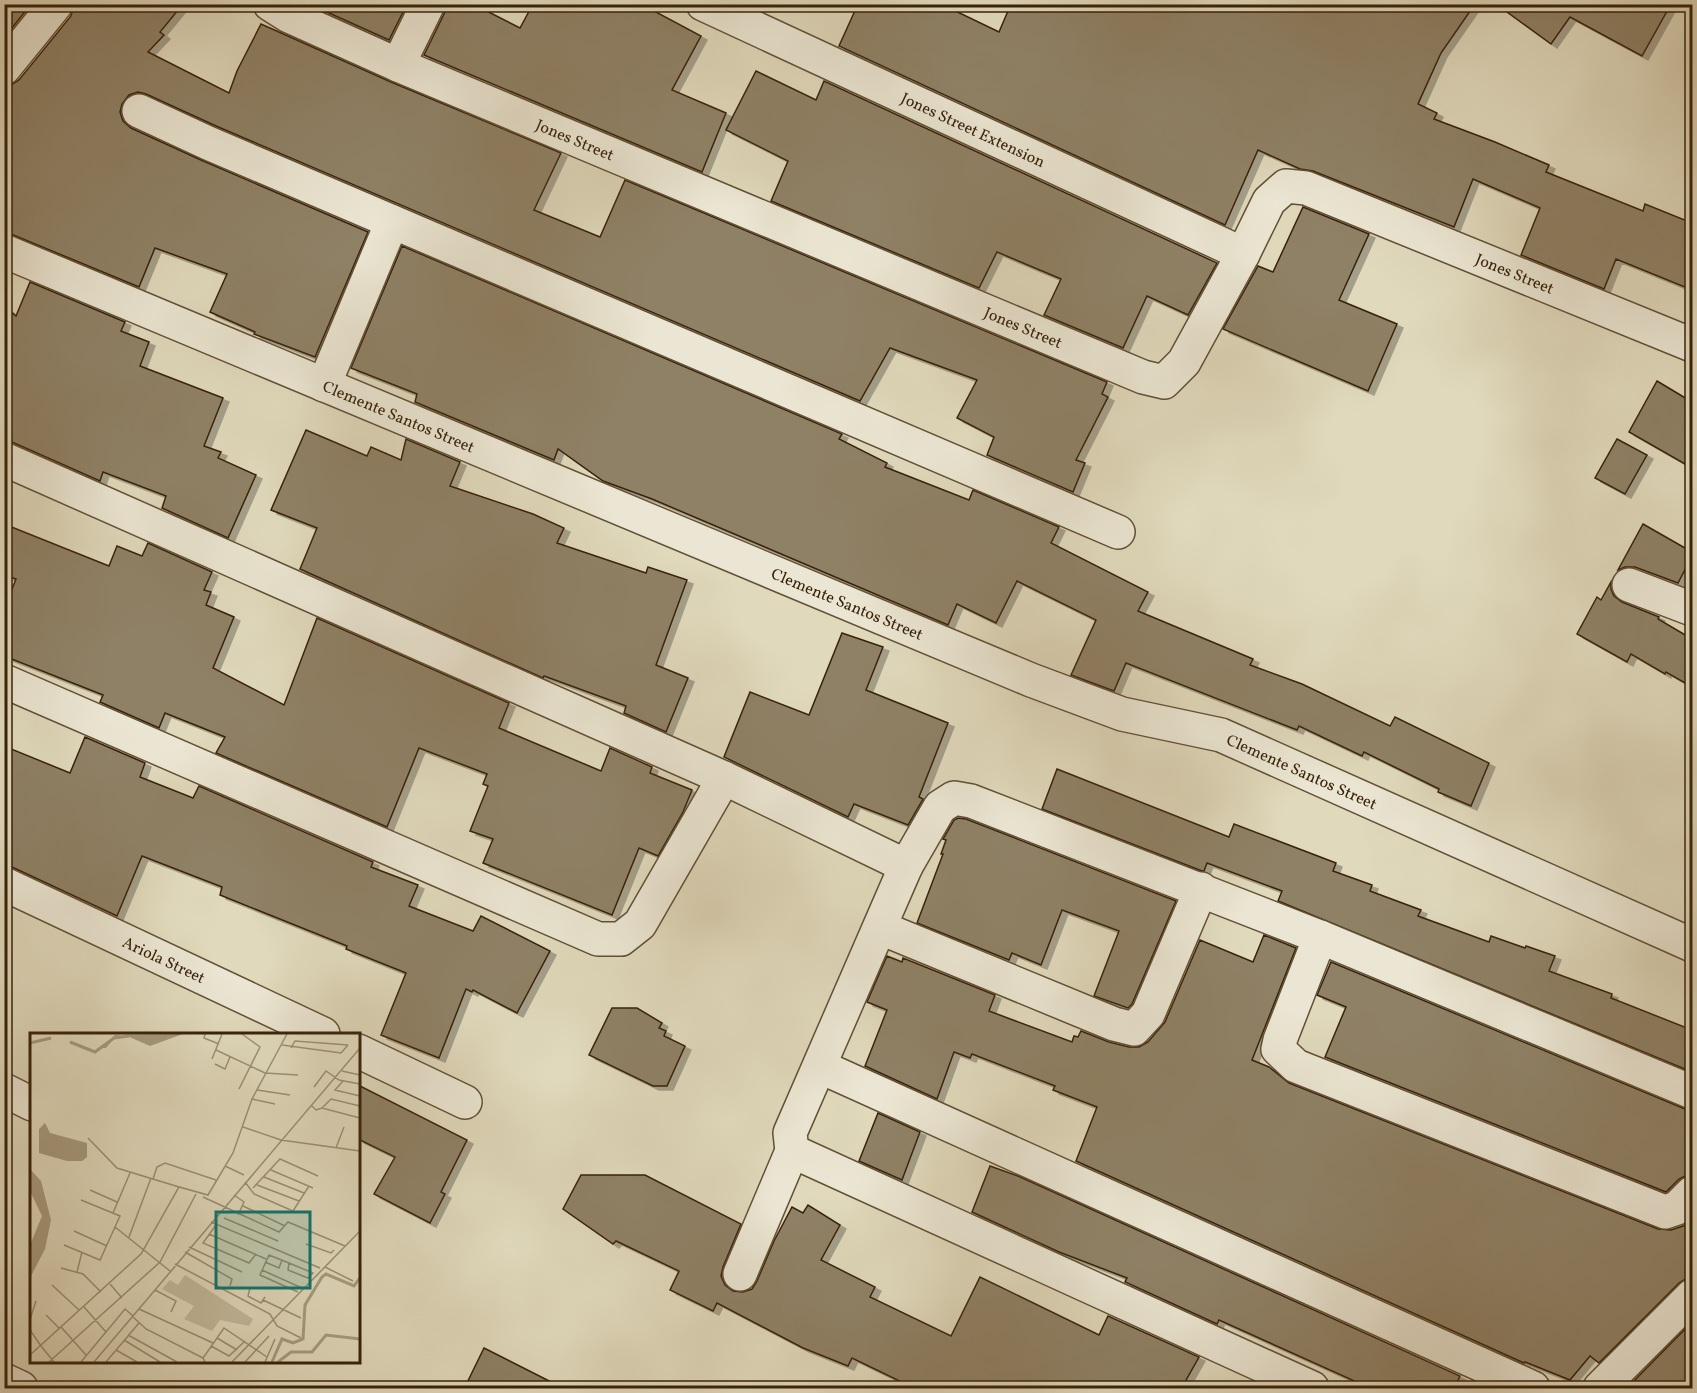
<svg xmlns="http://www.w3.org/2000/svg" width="1697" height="1393" font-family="Vollkorn,serif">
<defs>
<filter id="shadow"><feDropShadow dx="6" dy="4" stdDeviation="0" flood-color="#0004"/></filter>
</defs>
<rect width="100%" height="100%" fill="#e0d9bc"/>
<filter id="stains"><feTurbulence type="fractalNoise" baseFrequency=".00333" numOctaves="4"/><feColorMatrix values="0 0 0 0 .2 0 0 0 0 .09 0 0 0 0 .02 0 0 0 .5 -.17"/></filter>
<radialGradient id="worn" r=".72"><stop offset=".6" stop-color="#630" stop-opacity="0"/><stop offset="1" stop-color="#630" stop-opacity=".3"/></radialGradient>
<g fill="#8f8166" stroke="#372209" stroke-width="1.5" filter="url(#shadow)">
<polygon points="4,4 31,4 4,38"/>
<polygon points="74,4 183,4 160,32 164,35 148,52 229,93 237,71 261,24 391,82 561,153 534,210 600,237 625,180 1107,382 1102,394 1108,397 1076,460 1085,463 1073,492 987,455 994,437 957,418 977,380 890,348 860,401 216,126 146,94 138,92 129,95 122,104 120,112 123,121 131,128 201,160 368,232 315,357 254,334 255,332 210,312 227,274 155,248 139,287 11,234 4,233 4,86 11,85 19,80 71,16"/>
<polygon points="309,4 407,4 389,40"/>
<polygon points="446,4 473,4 520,28 533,4 641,4 701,36 672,90 726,113 702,172 424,55 445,12"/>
<polygon points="858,4 941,4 999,32 1011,4 1475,4 1441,53 1418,104 1437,113 1434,119 1495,142 1549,165 1546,172 1643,211 1645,204 1692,223 1692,290 1616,259 1604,289 1521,255 1540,208 1473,179 1454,227 1313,171 1300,169 1258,150 1225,225 839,46"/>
<polygon points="1496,4 1671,4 1642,56 1570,17 1551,44"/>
<polygon points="756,71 816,100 824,81 1217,263 1188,315 1147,296 1123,348 1044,315 1061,279 997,252 979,288 771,201 788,161 726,130"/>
<polygon points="1303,207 1369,234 1339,300 1397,324 1368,391 1223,329 1258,266 1273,272"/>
<polygon points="402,246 842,434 839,439 887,463 885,467 969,500 973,490 1059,527 1051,543 1148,592 1138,611 1253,659 1250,665 1302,684 1390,726 1395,717 1489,763 1471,806 1438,792 1439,789 1364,752 1362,756 1299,726 1297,730 1126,663 1114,691 1071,675 1096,620 1017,581 996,623 957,604 948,625 652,499 603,481 558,449 554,460 415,402 417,394 351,368"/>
<polygon points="30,282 125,322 121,331 149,342 140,366 223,398 204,446 221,452 218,458 256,475 228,538 162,508 166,496 103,472 100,481 12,442 4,441 4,306 16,316"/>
<polygon points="1657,381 1692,402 1692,468 1629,432"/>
<polygon points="306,430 367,456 371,447 401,460 406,439 460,462 450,486 533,514 564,528 557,543 646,573 648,567 687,580 656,665 688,678 666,732 624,713 626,706 544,676 543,678 300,569 317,528 271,510"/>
<polygon points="1617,439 1647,455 1625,494 1595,478"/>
<polygon points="4,524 109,566 117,546 142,556 148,543 212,572 204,590 211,592 206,605 234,617 213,668 284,705 317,618 509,703 499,728 601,771 610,748 652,767 650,773 692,790 683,812 658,856 639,848 612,915 483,863 493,839 470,831 488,786 483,784 487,774 419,748 387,827 216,753 225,737 165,713 159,728 100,702 103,695 4,656 4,609 16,579 4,575"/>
<polygon points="1643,524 1692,552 1692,556 1678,583 1635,567 1625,567 1618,570"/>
<polygon points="1611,582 1611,589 1614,596 1622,602 1659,617 1658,619 1692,639 1692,687 1666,672 1665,674 1631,654 1627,662 1577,634 1597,597 1601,600"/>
<polygon points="842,633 883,647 866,690 948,723 919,797 923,799 908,825 854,804 848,817 724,757 750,692 809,715"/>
<polygon points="85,737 145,763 140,777 193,798 199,786 373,862 371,867 418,885 409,906 473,931 481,916 550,951 517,1013 473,990 472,992 466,989 439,1058 381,1035 406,973 346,949 347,946 220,895 222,887 142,856 117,916 12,867 4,866 4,746 70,773"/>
<polygon points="1057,769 1229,837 1234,824 1336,863 1333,871 1372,885 1370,891 1421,910 1418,916 1489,942 1491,936 1525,948 1526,946 1555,956 1549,971 1612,994 1611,998 1692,1030 1692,1072 1278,901 1282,891 1207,863 1204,871 1202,871 1042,809"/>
<polygon points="958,818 966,819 1176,901 1132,1004 1128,1008 1094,996 1119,931 1062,910 1041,965 1012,953 1009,960 917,923 943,854 941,854 946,840 943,839 954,820"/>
<polygon points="1264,935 1296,948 1252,1060 1269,1067 1289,1083 1658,1229 1671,1230 1683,1226 1692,1219 1692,1278 1687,1278 1679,1283 1599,1363 1590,1356 1570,1380 1525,1362 1524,1363 1076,1161 1097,1107 1053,1090 1055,1086 972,1054 970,1058 954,1052 937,1099 865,1066 887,1010 867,1002 887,956 902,962 903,958 995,995 989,1011 1072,1042 1074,1036 1078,1037 1081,1031 1109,1042 1129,1047 1139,1047 1148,1042 1165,1022 1200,940 1253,962"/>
<polygon points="1331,962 1685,1109 1692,1110 1692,1175 1687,1175 1679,1179 1666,1192 1325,1057 1346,1007 1317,995"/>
<polygon points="612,1008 637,1008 662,1023 659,1028 666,1031 664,1036 685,1046 667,1086 653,1086 589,1055"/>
<polygon points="358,1085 467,1140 441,1192 445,1194 430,1223 374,1194 395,1157 358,1139"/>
<polygon points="878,1113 920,1132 902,1180 859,1161"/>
<polygon points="990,1166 1018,1176 1460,1376 1454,1389 1372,1389 1219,1320 1217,1324 1125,1282 1127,1278 1059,1252 972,1212"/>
<polygon points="581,1175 645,1175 741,1224 723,1267 721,1276 725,1285 733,1291 743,1292 752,1289 757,1281 774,1241 792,1207 803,1213 808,1205 840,1225 821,1260 875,1287 870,1297 951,1336 980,1277 1099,1335 1108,1316 1199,1357 1181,1389 916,1389 852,1358 848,1366 803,1348 717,1303 713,1311 670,1290 679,1271 616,1241 613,1244 563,1209"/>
<polygon points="1692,1322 1692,1389 1630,1389 1628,1387"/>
<polygon points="484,1348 565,1389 464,1389"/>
</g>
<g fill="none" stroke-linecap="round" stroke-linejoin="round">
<g stroke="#615036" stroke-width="36">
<g id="minor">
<path id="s1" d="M 270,4 L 289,16 L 398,65 L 1143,377 L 1164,382 L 1184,362 L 1243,254 L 1269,201 L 1286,186 L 1306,188 L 1692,345"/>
<path id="s2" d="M 703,4 L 1243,254"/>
<polyline points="398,65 428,4"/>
<polyline points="4,68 56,4"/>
<polyline points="139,111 208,143 1118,532"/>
<path id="s3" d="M 4,251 L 1031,680 L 1122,714 L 1221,735 L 1692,945"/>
<polyline points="324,385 392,222"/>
<polyline points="4,459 724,778 906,866"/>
<polyline points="1629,585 1692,609"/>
<polyline points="4,681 598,939 621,939 640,924 724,778"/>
<path id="s4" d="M 4,884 L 323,1034"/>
<polyline points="881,928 1114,1024 1134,1029 1148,1014 1201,889"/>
<polyline points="1320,937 1280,1040 1278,1049 1296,1066 1665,1212 1677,1208 1692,1193"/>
<polyline points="358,1051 465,1102"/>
<polyline points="821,1067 1533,1388"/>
<polyline points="4,1090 32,1104"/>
<polyline points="740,1274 792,1151"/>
<polyline points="4,1380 21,1388"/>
<polyline points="1312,1388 792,1151 790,1133 906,866 940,807 954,798 971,801 1320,937 1692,1092"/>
<polyline points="1600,1388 1692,1296"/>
</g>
</g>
<use href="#minor" stroke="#ebe6d3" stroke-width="33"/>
</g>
<g text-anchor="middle" stroke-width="4.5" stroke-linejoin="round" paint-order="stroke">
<g font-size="16" fill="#372209" stroke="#ebe6d3">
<text dy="6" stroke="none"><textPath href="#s2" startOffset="298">Jones Street Extension</textPath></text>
<text dy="6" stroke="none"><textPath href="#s1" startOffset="334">Jones Street</textPath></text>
<text dy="6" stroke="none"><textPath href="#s1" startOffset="1450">Jones Street</textPath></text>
<text dy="6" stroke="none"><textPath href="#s1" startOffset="820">Jones Street</textPath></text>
<text dy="6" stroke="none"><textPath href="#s3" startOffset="428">Clemente Santos Street</textPath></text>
<text dy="6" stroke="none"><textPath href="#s3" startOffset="914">Clemente Santos Street</textPath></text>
<text dy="6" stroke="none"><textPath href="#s3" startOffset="1400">Clemente Santos Street</textPath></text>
<text dy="6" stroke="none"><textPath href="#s4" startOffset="177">Ariola Street</textPath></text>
</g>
</g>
<g transform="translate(30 1033)">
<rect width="330" height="330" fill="#e0d9bc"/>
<path d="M 155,242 L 223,286 L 219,293 L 190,287 L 182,298 L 154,286 L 164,273 L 132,256 L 140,247 L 148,252 Z" fill="#c3ba9e"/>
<path d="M 153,1 L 120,13 L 95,2 L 86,3 L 76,15 L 71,15 L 85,2 ZM 15,90 L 20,100 L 57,110 L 57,124 L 52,128 L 37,128 L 9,120 L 9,96 ZM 0,136 L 11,148 L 21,187 L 15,216 L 0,245 L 0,212 L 12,183 L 0,158 Z" fill="#a79b7f"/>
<path fill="none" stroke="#a79b7f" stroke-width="3" d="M 40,9 L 65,19 L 84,5 L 99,3M 0,10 L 21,5M 242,329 L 252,306 L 263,310 L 273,306 L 275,272 L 292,244 L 296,241 L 324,253 L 330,245M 248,329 L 261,319 L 282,319 L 296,302 L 330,306"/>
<path fill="none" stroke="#9c9074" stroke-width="1.5" d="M 175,1 L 174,5 L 189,11M 252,12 L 311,20 L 318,12M 261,15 L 265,8 L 318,12M 186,17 L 235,40 L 268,42M 182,26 L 192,1M 185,31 L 195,36 L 200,24M 312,38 L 330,42M 313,48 L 305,57 L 330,63M 284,54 L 296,38 L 309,47 L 330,51M 209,56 L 230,14 L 212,1M 227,57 L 260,62M 222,66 L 245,71M 281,72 L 286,77 L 292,75 L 330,85M 292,75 L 301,66 L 330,73M 213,94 L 251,107 L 330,118M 58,105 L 87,135 L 149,154M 306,115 L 314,94M 195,133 L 214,142M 241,137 L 283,155M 234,144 L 274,160M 123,146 L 127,134 L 135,130 L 186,147M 215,149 L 224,161 L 263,178 L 279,153M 227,152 L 269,168M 223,155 L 250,126 L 288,143M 60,157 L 87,169M 204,162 L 214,169 L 208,182M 173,164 L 249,199 L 258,189 L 315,213M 213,173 L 255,193M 83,180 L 100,140M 194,185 L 248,208M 181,189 L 290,235M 186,192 L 173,210 L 219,230 L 226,221M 85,194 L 140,238M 44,198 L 77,213M 179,201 L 236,226M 99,204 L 121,145M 276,211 L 301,220 L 304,217M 34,212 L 70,227 L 90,183 L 51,167M 159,214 L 212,239M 155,219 L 202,246 L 200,253M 235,229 L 249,235 L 252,227M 259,230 L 258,237 L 278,245 L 283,240 L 259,230 L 239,222 L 230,242 L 268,259M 145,231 L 240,281 L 247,293 L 271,305M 295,234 L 323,248M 31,235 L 53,241 L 71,259M 232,237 L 272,255M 47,239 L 52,219M 80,251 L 92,265M 22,252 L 49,277M 220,255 L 218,263 L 231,270 L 235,264M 125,257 L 146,268 L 141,279M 233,267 L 271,285M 54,274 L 76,299M 109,276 L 183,310M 16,282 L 30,296M 103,284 L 116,296 L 173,325M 0,286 L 6,268M 31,294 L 56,322M 0,297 L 11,313M 98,302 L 147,329M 187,305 L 207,317M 94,307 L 130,329M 11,313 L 24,329M 181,313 L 199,323 L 215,308M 86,317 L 107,329M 0,322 L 111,221 L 149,154 L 178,162 L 203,120 L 222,66 L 257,1M 19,329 L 130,229 L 166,161M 51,329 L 95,276 L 103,283M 64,329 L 330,15M 76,329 L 109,290M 175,329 L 173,325 L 194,295 L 237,324M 202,329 L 330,198M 215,329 L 239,303M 235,329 L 245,306"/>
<path fill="#0f766e" fill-opacity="0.15" stroke="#0f766e" stroke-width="3" d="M 186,179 L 280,179 L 280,255 L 186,255 Z"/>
<rect width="330" height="330" fill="none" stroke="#372209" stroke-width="3"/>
</g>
<rect width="1697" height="1393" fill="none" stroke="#e0d9bc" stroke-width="24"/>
<rect x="6" y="6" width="1685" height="1381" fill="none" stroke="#372209" stroke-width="3"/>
<rect x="12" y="12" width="1673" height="1369" fill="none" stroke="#372209" stroke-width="1.5"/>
<rect width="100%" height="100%" filter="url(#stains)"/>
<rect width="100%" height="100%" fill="url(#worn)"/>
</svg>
